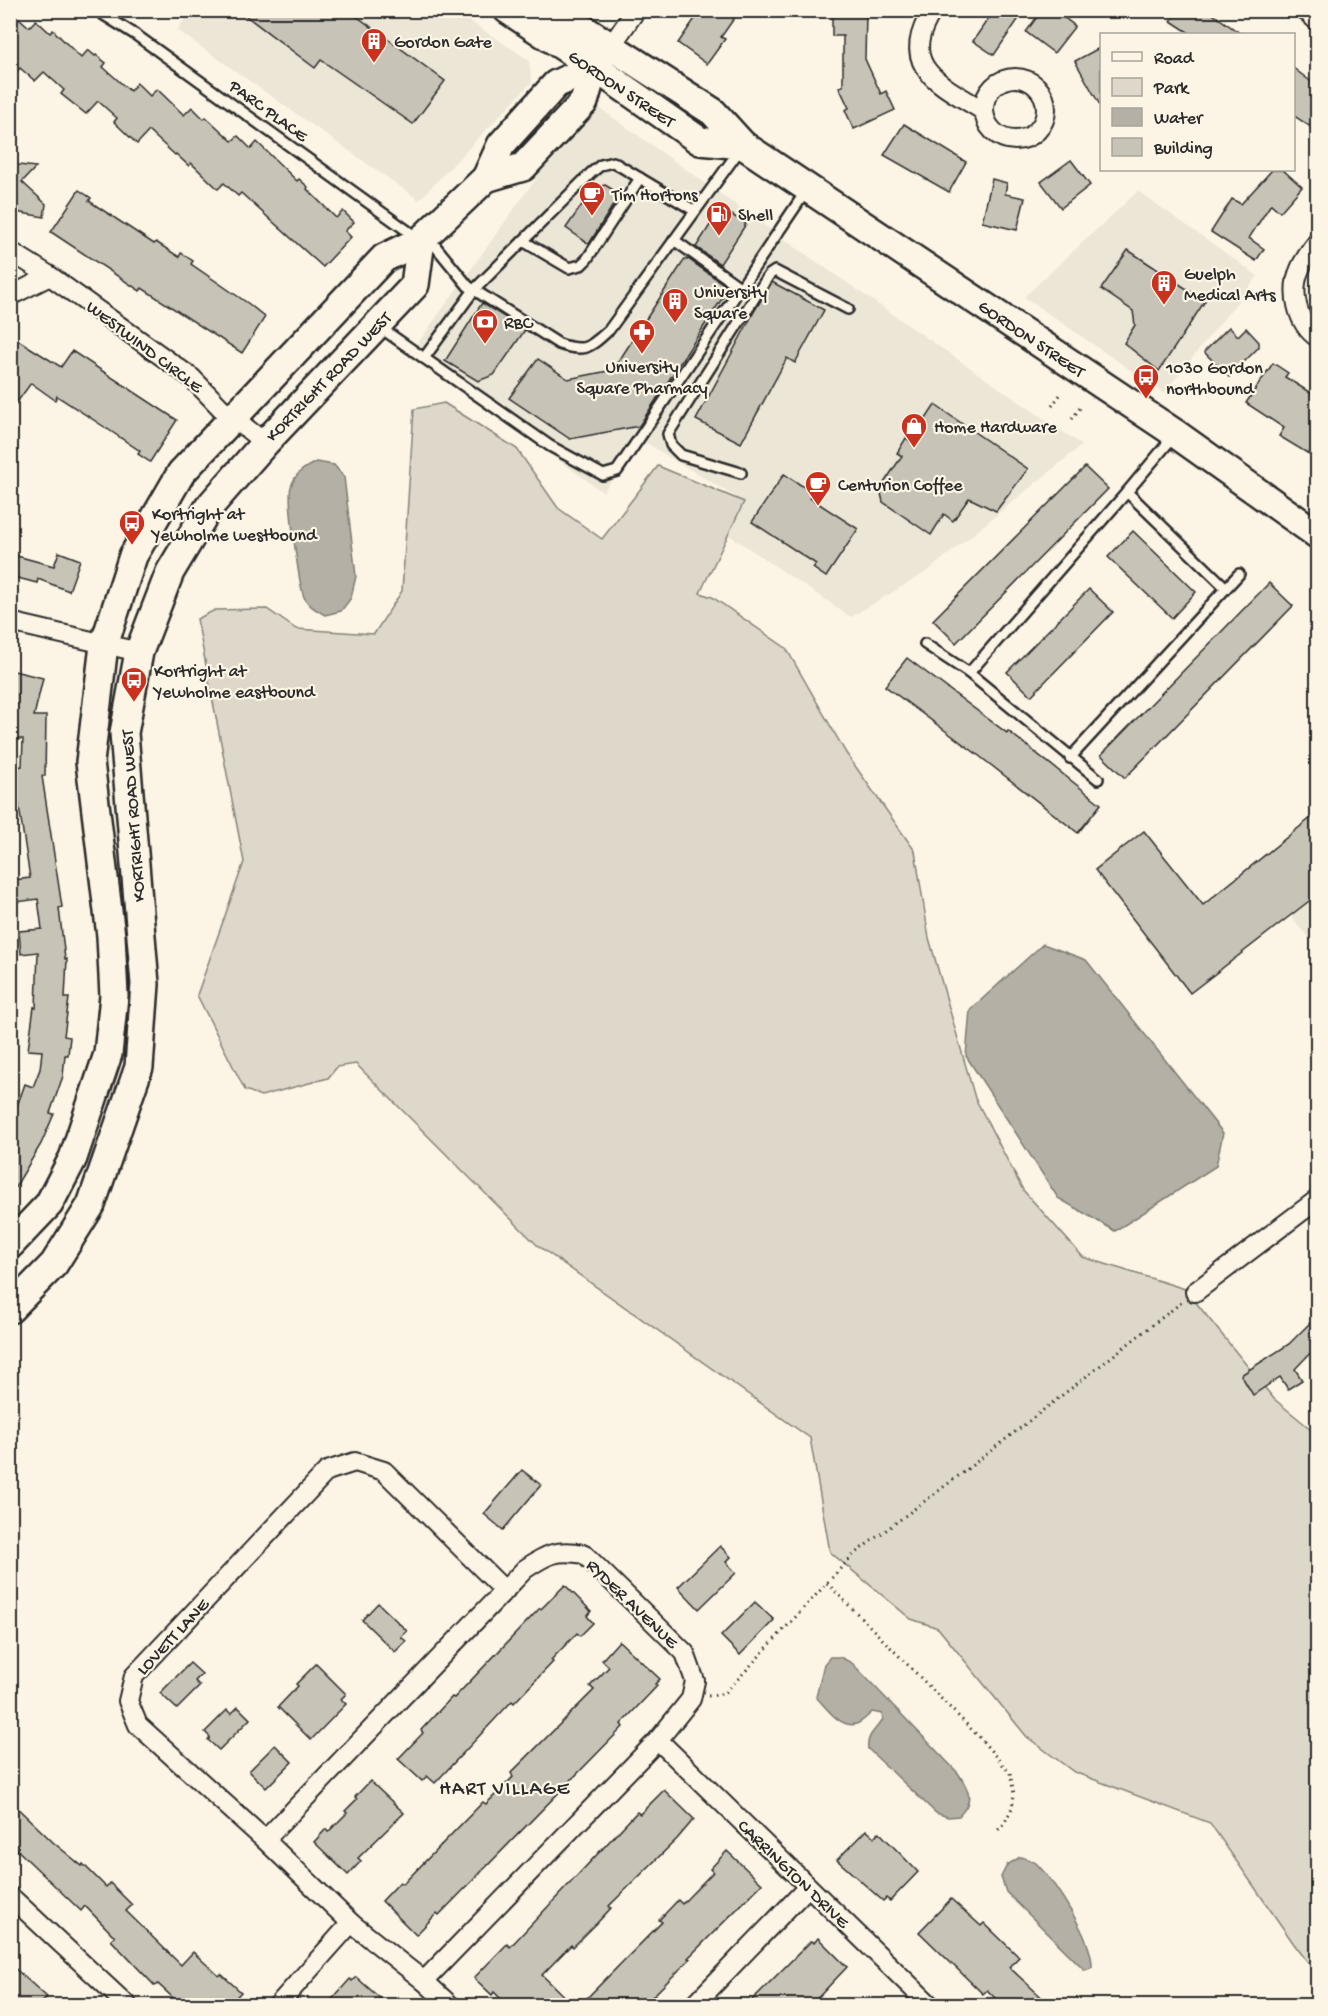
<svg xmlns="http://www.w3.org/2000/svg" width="1328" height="2016" font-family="'Gochi Hand',sans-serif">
<rect width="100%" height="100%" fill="#fcf5e5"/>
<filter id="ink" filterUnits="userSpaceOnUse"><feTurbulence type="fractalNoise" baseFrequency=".0167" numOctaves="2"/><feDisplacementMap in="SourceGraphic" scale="12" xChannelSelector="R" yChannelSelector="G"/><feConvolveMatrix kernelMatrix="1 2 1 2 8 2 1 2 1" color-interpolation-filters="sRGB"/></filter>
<g filter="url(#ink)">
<g fill="#ece6d7">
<polygon points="191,11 454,11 529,60 532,82 419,200 177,30"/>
<polygon points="591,102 785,240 1082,445 928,571 851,617 729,535 744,502 641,440 603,492 410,354"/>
<polygon points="1138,191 1258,276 1164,393 1024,297"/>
<polygon points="1317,894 1317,949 1290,915"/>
</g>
<polygon fill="#ded8ca" stroke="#84827a" stroke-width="1.5" points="444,403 517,449 558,508 602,539 658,466 744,502 700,593 712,597 786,648 846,753 915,851 929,938 975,1098 1023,1190 1083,1257 1185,1289 1274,1399 1317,1434 1317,1974 1294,1944 1210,1823 1074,1772 1027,1737 938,1628 911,1619 830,1552 810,1438 537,1245 356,1064 337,1067 328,1078 261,1096 245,1090 197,995 244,862 197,619 215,610 267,609 296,629 374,634 402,591 414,409"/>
<g fill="#b4b0a5" stroke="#7d7b74" stroke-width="1.5">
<path d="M 316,462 L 334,465 L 344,477 L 356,576 L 351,598 L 341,611 L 325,615 C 317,610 308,606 304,597 C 299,584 287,498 291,487 C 295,473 304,468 316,462 Z"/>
<polygon points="1043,944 1086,960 1223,1133 1216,1166 1115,1231 1058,1198 966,1056 970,1010"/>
<path d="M 830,1657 L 840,1657 L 852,1663 L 958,1773 C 969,1790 975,1800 959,1816 L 948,1817 L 936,1813 L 868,1749 C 866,1735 876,1730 883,1719 L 882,1714 L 872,1712 C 868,1716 861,1723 856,1724 C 840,1729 825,1706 816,1697 L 824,1664 Z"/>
<path d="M 1020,1857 C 1026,1859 1033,1860 1037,1864 C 1056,1884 1093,1940 1092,1967 L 1085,1970 L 1006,1892 L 1001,1877 L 1007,1865 Z"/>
</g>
<g fill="#c8c3b7" stroke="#2b2b2b" stroke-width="1.5">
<polygon points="10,10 29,27 36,20 50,33 53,30 81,58 88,50 95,56 96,55 106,63 103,67 130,91 137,83 150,96 157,89 184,115 192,107 204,119 206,117 232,141 238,136 251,149 257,142 297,181 299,179 308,187 307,189 336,218 343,211 354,222 345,231 351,237 323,267 241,193 238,196 224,183 218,189 191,163 189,166 176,154 175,155 149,131 137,144 114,122 117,118 98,101 86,114 61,94 64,90 44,72 35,81 20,68 10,79"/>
<polygon points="238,10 348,10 445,81 413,124 321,60 315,68"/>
<polygon points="701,10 740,10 721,37 725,39 707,64 678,43"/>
<polygon points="994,10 1011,10 1020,17 994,55 973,41"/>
<polygon points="1042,10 1054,10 1075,26 1054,53 1026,32"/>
<polygon points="1179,10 1207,10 1241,34 1191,34 1171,21"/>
<polygon points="832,13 866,14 865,59 881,94 886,91 895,110 854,129 845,110 849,108 839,87 843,86 843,36 832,36"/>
<polygon points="1101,47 1101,107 1075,61"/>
<polygon points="1293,68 1317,86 1317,131 1293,115"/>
<polygon points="904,124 966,162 949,192 884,155"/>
<polygon points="1071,160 1090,185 1061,208 1041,182"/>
<polygon points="10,164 36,167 22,182 46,204 44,217 10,211"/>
<polygon points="1272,170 1283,170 1302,187 1280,212 1271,204 1249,238 1264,249 1256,261 1211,232 1232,199 1241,204"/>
<polygon points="992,179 1007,183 1005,194 1025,198 1017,230 982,222"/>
<polygon points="605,185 620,194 589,244 566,228 586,199 592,197 598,187"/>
<polygon points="79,190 91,198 89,201 154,244 156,242 179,257 181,253 193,261 191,264 249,304 265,317 242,353 142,288 140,291 51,232"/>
<polygon points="721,208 746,224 720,264 696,247"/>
<polygon points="1128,250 1205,301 1159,371 1124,343 1135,325 1133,311 1101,289"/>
<polygon points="685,259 687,260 688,259 729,288 639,426 570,439 509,398 538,359 568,379 613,370"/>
<polygon points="772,282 824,310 795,363 787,358 741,443 696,420 755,310"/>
<polygon points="482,303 525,330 494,375 478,381 445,361"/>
<polygon points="1229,327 1238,336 1246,328 1259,342 1259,347 1229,377 1204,352"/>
<polygon points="10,335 61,367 72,351 177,420 150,462 138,454 140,451 106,428 57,396 55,400 31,383 10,412"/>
<polygon points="1273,363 1288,373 1285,377 1317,397 1317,446 1312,456 1279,436 1284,428 1246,403"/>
<polygon points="935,405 1028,469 996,511 969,498 953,521 944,514 931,535 883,502 880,489 902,456 897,453 906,438 911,442"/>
<polygon points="1085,467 1108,489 956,643 933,620"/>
<polygon points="784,474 813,493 810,498 858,529 826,577 813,568 816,564 752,522"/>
<polygon points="1133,531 1196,592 1172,618 1108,557"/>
<polygon points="59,552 80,560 69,591 38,579 37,583 10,576 10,564 13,555 54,566"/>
<polygon points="1269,583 1293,606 1125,778 1101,755"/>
<polygon points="1089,589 1113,612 1031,696 1007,672"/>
<polygon points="907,658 1007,733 1008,731 1101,804 1078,833 978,755 885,686"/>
<polygon points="10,670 43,678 34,716 46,716 45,776 42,776 62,907 59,908 65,959 67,959 65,998 69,998 64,1036 70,1037 68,1055 65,1055 63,1076 50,1113 54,1114 41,1144 10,1196 10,1134 17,1119 13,1117 25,1084 33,1087 40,1069 42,1051 28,1050 34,1007 36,1008 38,952 21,954 19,931 42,929 38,899 17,902 14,880 30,878 16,787 11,788 11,773 17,773 16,767 22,766 23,739 10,739 14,693 10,692"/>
<polygon points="1317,813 1317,895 1190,993 1095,870 1144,831 1203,905"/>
<polygon points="1317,1316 1317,1346 1295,1369 1302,1380 1288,1389 1280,1377 1253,1395 1241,1375 1289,1344"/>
<polygon points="522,1470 541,1485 503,1530 484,1514"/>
<polygon points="720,1546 731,1557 726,1562 736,1573 699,1609 678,1587"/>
<polygon points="565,1585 591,1611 587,1616 593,1623 580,1636 577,1633 551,1660 553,1662 514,1703 512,1701 435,1783 427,1776 422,1781 398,1759 423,1733 421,1730 452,1697 454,1698 540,1608 541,1609"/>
<polygon points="755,1602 774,1620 740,1655 721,1636"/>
<polygon points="378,1603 407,1631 401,1637 406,1641 395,1652 362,1620"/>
<polygon points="619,1641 660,1679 655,1684 657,1686 621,1724 623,1727 439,1915 437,1913 416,1935 382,1901 400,1882 403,1884 483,1802 486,1804 513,1777 511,1773 594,1690 590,1686 609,1667 602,1660"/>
<polygon points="190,1663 202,1674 195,1681 200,1686 177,1709 160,1693"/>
<polygon points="316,1664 346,1694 341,1699 346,1704 311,1740 278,1707 298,1686 296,1684"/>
<polygon points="238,1707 250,1719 219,1750 208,1740 210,1737 205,1732 227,1710 231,1714"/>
<polygon points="275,1745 292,1762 266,1788 249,1771"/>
<polygon points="370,1781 404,1813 358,1858 361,1861 348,1875 314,1842 326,1829 328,1832 347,1813 345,1811 357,1799 355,1797"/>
<polygon points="664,1790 694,1819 677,1839 609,1906 611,1908 598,1922 573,1947 571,1945 542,1975 574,2006 508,2006 494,1992 492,1995 474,1978 507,1944 510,1947 637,1812 640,1814"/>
<polygon points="10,1801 54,1843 82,1866 83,1864 106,1887 110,1883 132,1905 126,1911 181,1965 193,1952 219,1976 221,1974 241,1992 228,2006 182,2006 158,1984 155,1986 111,1940 115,1937 85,1906 81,1911 10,1843"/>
<polygon points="866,1830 874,1837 879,1832 918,1872 890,1901 886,1898 883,1901 837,1860"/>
<polygon points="727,1851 762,1884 688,1958 690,1959 643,2006 579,2006 662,1922 659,1920 678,1900 682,1904 713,1872 710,1869"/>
<polygon points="951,1899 981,1926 984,1923 1019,1957 1009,1967 1051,2006 1003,2006 987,1990 983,1994 919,1932"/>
<polygon points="818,1938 847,1967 810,2006 746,2006 811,1941 814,1943"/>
<polygon points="10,1964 47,1997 39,2006 10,2006"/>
<polygon points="356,1977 389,2006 326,2006 350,1979 352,1981"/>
</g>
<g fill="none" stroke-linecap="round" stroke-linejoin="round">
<g stroke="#2b2b2b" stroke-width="14">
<g id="lane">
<polyline points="96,10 136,35 416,237"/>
<path d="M 428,237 L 468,286 L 559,344 C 586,353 590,347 609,330 L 741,148"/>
<polyline points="674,240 741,288"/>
<polyline points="523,241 569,268 581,265 587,259 640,178"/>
<polyline points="378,326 550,446 603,475 617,471 806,191"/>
<polyline points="424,358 474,290 591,173 601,165 613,162 695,211"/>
<polyline points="741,473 681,455 671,445 668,434 769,275 775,271 848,309"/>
<polyline points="1127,492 1225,587"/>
<polyline points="925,644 969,673 1098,779"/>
<polyline points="969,673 1127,492 1173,437"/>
<polyline points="1070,758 1239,574"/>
</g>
</g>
<g stroke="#2b2b2b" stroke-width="22">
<g id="street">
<path d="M 933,10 C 895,67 942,85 984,111"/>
<polyline points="1305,10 1318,22"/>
<polyline points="611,46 636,10"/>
<circle cx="1015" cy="109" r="31"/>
<path d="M 1318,241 C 1311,250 1304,259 1300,269 C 1290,291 1297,324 1318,338"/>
<polyline points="10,251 50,276 192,378 221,408 265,443"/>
<polyline points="10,296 50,276"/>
<polyline points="10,622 139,652"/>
<polyline points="1195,1292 1318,1199"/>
<polyline points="658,1740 931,2006"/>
<path d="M 265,1840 L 525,1569 C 547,1554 557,1549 584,1554 L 685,1653 L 695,1681 L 691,1699 L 658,1740 L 424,1981"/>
<polyline points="10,1896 128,2006"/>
<polyline points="277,2006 351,1923"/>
<polyline points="451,2006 424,1981 351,1923 265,1840 138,1725 128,1701 134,1676 327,1471 355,1462 384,1471 505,1591"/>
<polyline points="693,2006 808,1887"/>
</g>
</g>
<g stroke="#2b2b2b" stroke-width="32">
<g id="secondary">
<polyline points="508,10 594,67 700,141 743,145"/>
<polyline points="554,10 713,112 743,145 1176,434 1318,535"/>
<polyline points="486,178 523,167 584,102 594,67 601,58"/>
<polyline points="10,1245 49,1204 73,1158 108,1054 114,996 111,936 90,762 104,645 133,556 181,473 384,258 421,240 486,178 501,145 556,84 594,67"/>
<polyline points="10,1309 54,1264 91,1205 139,1067 145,984 124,733 139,652 170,572 209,507 265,443 415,285 421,240"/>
</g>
</g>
<g stroke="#2b2b2b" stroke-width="3" stroke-dasharray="1.5 4.5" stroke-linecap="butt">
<polyline points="1052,406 1060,395"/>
<polyline points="1072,419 1080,408"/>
<polyline points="827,1583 979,1737 1010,1773 1014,1794 1012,1808 1004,1824 996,1832"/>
<polyline points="708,1696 717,1695 726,1692 854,1554 961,1474 1182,1302"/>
</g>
<use href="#lane" stroke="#fcf5e5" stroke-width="9"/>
<use href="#street" stroke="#fcf5e5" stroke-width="18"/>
<use href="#secondary" stroke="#fcf5e5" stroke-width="27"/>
</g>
</g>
<defs>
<g id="building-pin" transform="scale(1.35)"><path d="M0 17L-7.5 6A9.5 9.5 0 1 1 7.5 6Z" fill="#c8321e" stroke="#fcf5e5"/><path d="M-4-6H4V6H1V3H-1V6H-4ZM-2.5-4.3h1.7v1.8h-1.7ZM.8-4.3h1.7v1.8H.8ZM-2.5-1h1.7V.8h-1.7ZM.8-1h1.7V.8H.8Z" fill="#fff"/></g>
<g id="cafe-pin" transform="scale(1.35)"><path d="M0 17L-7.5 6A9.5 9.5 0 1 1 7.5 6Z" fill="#c8321e" stroke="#fcf5e5"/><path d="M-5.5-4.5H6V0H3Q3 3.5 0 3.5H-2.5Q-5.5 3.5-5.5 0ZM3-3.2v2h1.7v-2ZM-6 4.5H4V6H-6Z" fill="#fff"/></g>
<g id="fuel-pin" transform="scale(1.35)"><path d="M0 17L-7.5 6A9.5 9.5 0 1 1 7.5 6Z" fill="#c8321e" stroke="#fcf5e5"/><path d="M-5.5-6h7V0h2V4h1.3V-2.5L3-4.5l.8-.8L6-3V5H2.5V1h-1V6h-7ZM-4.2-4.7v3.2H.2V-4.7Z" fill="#fff"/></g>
<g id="bank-pin" transform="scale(1.35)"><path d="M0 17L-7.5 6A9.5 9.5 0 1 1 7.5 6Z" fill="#c8321e" stroke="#fcf5e5"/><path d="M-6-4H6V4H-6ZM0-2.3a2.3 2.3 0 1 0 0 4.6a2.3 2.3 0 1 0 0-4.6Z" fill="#fff"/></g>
<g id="pharmacy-pin" transform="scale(1.35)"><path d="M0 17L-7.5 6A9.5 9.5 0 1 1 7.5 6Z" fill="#c8321e" stroke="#fcf5e5"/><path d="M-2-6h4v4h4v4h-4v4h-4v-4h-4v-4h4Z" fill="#fff"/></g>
<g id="bus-pin" transform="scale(1.35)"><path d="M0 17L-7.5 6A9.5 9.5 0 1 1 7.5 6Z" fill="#c8321e" stroke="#fcf5e5"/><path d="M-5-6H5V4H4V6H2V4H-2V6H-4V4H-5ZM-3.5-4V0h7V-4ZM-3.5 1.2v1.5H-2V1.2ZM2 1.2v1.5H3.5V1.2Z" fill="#fff"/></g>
<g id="shop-pin" transform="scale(1.35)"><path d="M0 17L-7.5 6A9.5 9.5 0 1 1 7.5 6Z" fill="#c8321e" stroke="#fcf5e5"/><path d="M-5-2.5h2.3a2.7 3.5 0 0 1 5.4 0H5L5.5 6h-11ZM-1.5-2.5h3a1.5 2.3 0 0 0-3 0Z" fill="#fff"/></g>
</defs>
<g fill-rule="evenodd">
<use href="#building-pin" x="374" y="41"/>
<use href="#cafe-pin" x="592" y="194"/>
<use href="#fuel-pin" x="719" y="214"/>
<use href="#building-pin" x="1164" y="283"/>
<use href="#building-pin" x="675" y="301"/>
<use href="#bank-pin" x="485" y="322"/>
<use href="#pharmacy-pin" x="642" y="332"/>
<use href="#bus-pin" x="1146" y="377"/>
<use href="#shop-pin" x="914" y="426"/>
<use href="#cafe-pin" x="818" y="484"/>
<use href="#bus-pin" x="132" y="523"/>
<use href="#bus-pin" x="134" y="680"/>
</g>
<g text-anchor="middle" stroke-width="4.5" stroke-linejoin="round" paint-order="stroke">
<g font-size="18" fill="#2b2b2b" stroke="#fcf5e5" text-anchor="start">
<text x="394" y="47">Gordon Gate</text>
<text x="612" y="200">Tim Hortons</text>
<text x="738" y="220">Shell</text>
<text x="1184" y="279">Guelph<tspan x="1184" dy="21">Medical Arts</tspan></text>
<text x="694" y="297">University<tspan x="694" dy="21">Square</tspan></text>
<text x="504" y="328">RBC</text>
<text x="642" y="372" text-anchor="middle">University<tspan x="642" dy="21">Square Pharmacy</tspan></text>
<text x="1166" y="373">1030 Gordon<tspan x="1166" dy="21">northbound</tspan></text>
<text x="934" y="432">Home Hardware</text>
<text x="838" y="490">Centurion Coffee</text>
<text x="152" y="519">Kortright at<tspan x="152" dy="21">Yewholme westbound</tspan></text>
<text x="154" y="676">Kortright at<tspan x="154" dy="21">Yewholme eastbound</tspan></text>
</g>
<g font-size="18" fill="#2b2b2b" stroke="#fcf5e5">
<text transform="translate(622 88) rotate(34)" y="6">GORDON STREET</text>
<text transform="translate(269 110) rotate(36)" y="6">PARC PLACE</text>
<text transform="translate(1032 338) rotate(34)" y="6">GORDON STREET</text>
<text transform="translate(145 346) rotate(37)" y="6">WESTWIND CIRCLE</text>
<text transform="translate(328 376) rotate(-46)" y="6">KORTRIGHT ROAD WEST</text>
<text transform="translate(132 816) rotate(-94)" y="6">KORTRIGHT ROAD WEST</text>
<text transform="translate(633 1603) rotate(44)" y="6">RYDER AVENUE</text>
<text transform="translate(172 1636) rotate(-47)" y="6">LOVETT LANE</text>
<text transform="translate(794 1873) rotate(44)" y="6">CARRINGTON DRIVE</text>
</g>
<g font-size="20" letter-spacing="1.5" fill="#2b2b2b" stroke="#fcf5e5">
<text x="505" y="1794">HART VILLAGE</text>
</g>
</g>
<rect width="1328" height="2016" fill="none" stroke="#fcf5e5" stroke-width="36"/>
<rect x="18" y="18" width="1292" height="1980" fill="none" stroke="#2b2b2b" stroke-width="2" filter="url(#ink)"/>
<rect x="1100" y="33" width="195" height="138" fill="#fcf5e5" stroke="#a8a49b" stroke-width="1.5"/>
<rect x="1112" y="52" width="30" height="9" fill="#fcf5e5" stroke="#a8a49b" stroke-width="1.5"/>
<text x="1154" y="63" font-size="18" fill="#2b2b2b">Road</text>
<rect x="1112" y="78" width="30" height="18" fill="#ded8ca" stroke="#a8a49b" stroke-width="1.5"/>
<text x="1154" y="93" font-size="18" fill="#2b2b2b">Park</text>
<rect x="1112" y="108" width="30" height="18" fill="#b4b0a5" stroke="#a8a49b" stroke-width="1.5"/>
<text x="1154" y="123" font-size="18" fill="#2b2b2b">Water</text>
<rect x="1112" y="138" width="30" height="18" fill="#c8c3b7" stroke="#a8a49b" stroke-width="1.5"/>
<text x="1154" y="153" font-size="18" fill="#2b2b2b">Building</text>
</svg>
